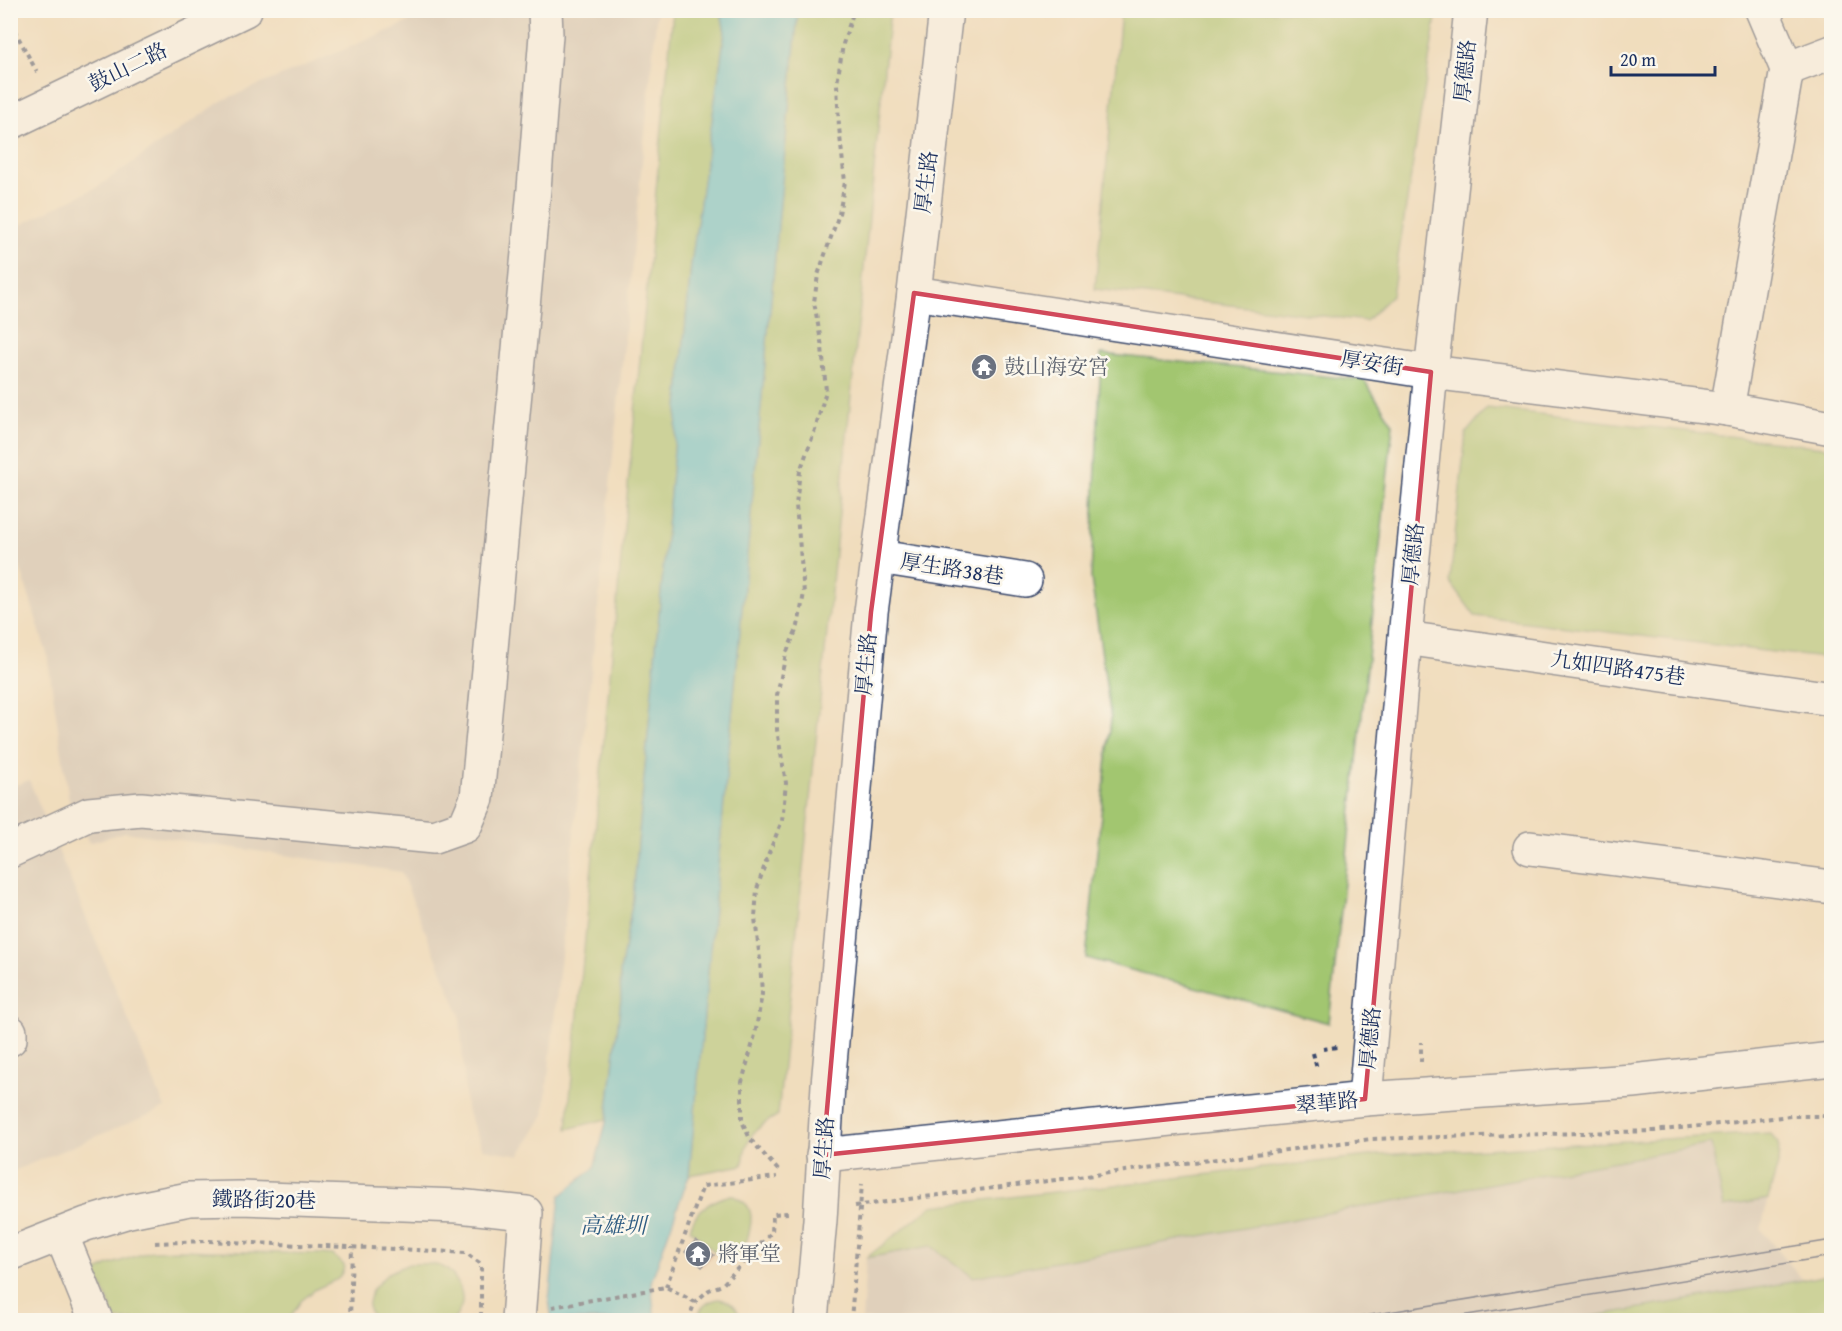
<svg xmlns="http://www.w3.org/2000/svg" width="1842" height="1331" font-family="'Gentium Book Plus','Noto Serif TC',serif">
<rect width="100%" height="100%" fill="#fbf7ec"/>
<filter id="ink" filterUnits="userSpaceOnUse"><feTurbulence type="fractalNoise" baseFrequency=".0167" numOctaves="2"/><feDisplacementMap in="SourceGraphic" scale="12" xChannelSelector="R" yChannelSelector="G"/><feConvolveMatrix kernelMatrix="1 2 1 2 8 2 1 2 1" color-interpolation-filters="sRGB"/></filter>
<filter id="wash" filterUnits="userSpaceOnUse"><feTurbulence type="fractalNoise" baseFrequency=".008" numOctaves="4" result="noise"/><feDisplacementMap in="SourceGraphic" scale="24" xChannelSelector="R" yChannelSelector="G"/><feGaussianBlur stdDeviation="1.35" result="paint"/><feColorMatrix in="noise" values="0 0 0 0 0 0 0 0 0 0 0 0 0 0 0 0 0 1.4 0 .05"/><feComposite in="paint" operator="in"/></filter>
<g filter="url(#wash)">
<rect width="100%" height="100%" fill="#f0ddbd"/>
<g fill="#ccc2b9">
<polygon points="429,11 657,11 597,617 544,1115 520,1155 483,1149 466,1108 460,1015 401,872 125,832 89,843 69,800 47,654 11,538 10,230 97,187 223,100 400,26"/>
<polygon points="29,780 165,1108 11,1172 10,787"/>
<polygon points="1712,1144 1724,1206 1768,1199 1761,1230 1803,1280 1571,1320 862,1320 866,1258 931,1246 973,1277 1353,1205"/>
</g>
<g fill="#a2c670" stroke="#5e7a67" stroke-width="1.5">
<polygon points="673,11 721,11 725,32 691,265 633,899 620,973 621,999 607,1119 567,1129"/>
<path d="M 798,11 L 890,11 L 778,1115 C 754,1129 745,1136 743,1165 L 689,1175 Z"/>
<polygon points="1121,11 1437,11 1392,295 1366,321 1095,289"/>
<polygon points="1101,354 1364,380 1393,424 1329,1023 1086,958 1111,719 1091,578"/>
<polygon points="1487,408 1831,448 1831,659 1475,616 1450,582 1466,433"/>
<polygon points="1770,1133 1779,1143 1778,1164 1768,1199 1724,1207 1711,1144 973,1277 931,1246 866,1258 932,1206 1377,1155"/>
<path d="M 731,1195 C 736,1197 742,1200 747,1205 C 756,1216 748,1244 739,1254 C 735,1257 731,1260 727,1263 L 690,1229 C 695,1209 712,1200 731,1195 Z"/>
<polygon points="180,1250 320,1254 333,1255 344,1265 343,1271 338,1279 316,1289 301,1301 288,1320 116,1320 96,1272 109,1265 151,1251"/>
<path d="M 409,1264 C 419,1264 433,1262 443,1267 C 454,1273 464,1290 462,1303 C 461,1309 457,1315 454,1320 L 374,1320 L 368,1307 L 372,1290 L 388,1273 Z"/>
<polygon points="1831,1274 1831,1320 1571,1320 1803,1280"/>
<path d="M 719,1299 C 731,1301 739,1308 740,1320 L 698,1320 C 698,1308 707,1301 719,1299 Z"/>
</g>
<polygon fill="#5bc5d7" stroke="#3b7a9a" stroke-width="1.5" points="721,11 798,11 689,1175 651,1282 655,1320 552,1320 549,1300 560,1196 594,1168 607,1119 621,999 620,973 633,899 691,265 725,32"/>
<g id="blocks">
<polygon fill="#e2b79a" points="696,1240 714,1255 702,1267 685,1252"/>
</g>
</g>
<g filter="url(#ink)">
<use href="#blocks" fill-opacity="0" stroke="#3b496c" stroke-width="1.5"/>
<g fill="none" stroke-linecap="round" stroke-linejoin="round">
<g stroke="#3b496c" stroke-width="36">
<g id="minor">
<polyline points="1787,69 1832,52"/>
<polyline points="10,123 245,10"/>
<polyline points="914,293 1431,372 1727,409 1832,428"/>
<polyline points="1727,409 1787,69 1762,10"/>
<polyline points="879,557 1025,580"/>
<polyline points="1405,638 1832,699"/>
<polyline points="1530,848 1832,887"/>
<polyline points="10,851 89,814 141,809 434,837 465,826 477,798 534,189 546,35 545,10"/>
<polyline points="10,1032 10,1039"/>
<polyline points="1365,1099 1405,638 1431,372 1471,10"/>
<polyline points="823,1155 1365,1099 1633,1081 1832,1059"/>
<polyline points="61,1234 96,1320"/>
<polyline points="10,1254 86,1224 129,1211 189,1199 240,1198 458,1206 526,1213 518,1320"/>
<polyline points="811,1320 820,1220 828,1085 871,612 914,293 946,10"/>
</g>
</g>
<g stroke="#3b496c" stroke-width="4" stroke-dasharray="4.5 4.5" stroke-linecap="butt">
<polyline points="10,22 37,72"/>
<polyline points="1323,1049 1337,1047"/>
<polyline points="1313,1053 1317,1069"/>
<polyline points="1421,1062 1421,1042"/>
<polyline points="778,1170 750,1139 742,1121 742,1082 755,1035 762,994 760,960 755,918 757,889 768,855 782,821 786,783 777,730 777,695 786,654 798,626 804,593 796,505 800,471 815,430 826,391 822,347 814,302 818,275 839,214 845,182 839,127 837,84 843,44 854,10"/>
<polyline points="855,1206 1371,1139 1654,1131 1791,1116 1832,1116"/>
<polyline points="155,1243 207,1241 417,1250 466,1253 481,1264 481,1320"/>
<polyline points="666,1287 703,1186 777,1177"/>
<polyline points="552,1307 666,1287 695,1302"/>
<polyline points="350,1320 352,1247"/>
<polyline points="688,1320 695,1302 709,1290 722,1285 772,1232 773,1214 788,1213"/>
<polyline points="851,1320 862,1184"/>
</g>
<use href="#minor" stroke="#fff" stroke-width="33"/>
<g stroke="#1b2f5e" stroke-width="1.5">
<polyline points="1340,1320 1832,1240"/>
<polyline points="1436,1320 1832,1256"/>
</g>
</g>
</g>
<path d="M0 0H1842V1331H0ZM 914,293 L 1431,372 L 1365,1099 L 823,1155 L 871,612 Z" fill="#f0ddbd" fill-opacity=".55" fill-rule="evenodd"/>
<path fill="none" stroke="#d1495b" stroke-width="4.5" stroke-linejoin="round" d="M 914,293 L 1431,372 L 1365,1099 L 823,1155 L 871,612 Z"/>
<defs>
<g id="temple-disc" transform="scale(1.35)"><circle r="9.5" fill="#6b7280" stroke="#fbf7ec"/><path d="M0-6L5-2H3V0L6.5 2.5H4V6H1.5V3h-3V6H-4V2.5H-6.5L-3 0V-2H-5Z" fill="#fff"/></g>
</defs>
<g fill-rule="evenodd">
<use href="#temple-disc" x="984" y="367"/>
<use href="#temple-disc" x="698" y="1254"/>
</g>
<g text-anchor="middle" stroke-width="5" stroke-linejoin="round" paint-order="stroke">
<g font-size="21" fill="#1b2f5e" stroke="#fbf7ec">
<text transform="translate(128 67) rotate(-26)" y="7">鼓山二路</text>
<text transform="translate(1465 71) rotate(-84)" y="7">厚德路</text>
<text transform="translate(926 182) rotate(-83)" y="7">厚生路</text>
<text transform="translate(1372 363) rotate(9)" y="7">厚安街</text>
<text transform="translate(1413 554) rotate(-84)" y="7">厚德路</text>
<text transform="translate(952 569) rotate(9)" y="7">厚生路38巷</text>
<text transform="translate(866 664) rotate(-85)" y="7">厚生路</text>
<text transform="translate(1618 668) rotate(8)" y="7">九如四路475巷</text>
<text transform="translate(1370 1038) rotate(-85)" y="7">厚德路</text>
<text transform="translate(1327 1103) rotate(-6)" y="7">翠華路</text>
<text transform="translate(824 1148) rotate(-86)" y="7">厚生路</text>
<text transform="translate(264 1200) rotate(1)" y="7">鐵路街20巷</text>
</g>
<g font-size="21" fill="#5b616d" stroke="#fbf7ec" text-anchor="start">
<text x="1004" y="374">鼓山海安宮</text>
<text x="718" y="1261">將軍堂</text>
</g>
<g font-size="22" font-style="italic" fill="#2e5c82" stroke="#fbf7ec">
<text x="613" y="1233">高雄圳</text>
</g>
</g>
<rect width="1842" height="1331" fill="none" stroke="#fbf7ec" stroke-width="36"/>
<path d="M1611 66v9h104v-9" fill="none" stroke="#1b2f5e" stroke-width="3"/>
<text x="1620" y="66" font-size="18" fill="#1b2f5e" stroke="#fbf7ec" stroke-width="4.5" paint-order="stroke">20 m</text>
</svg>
